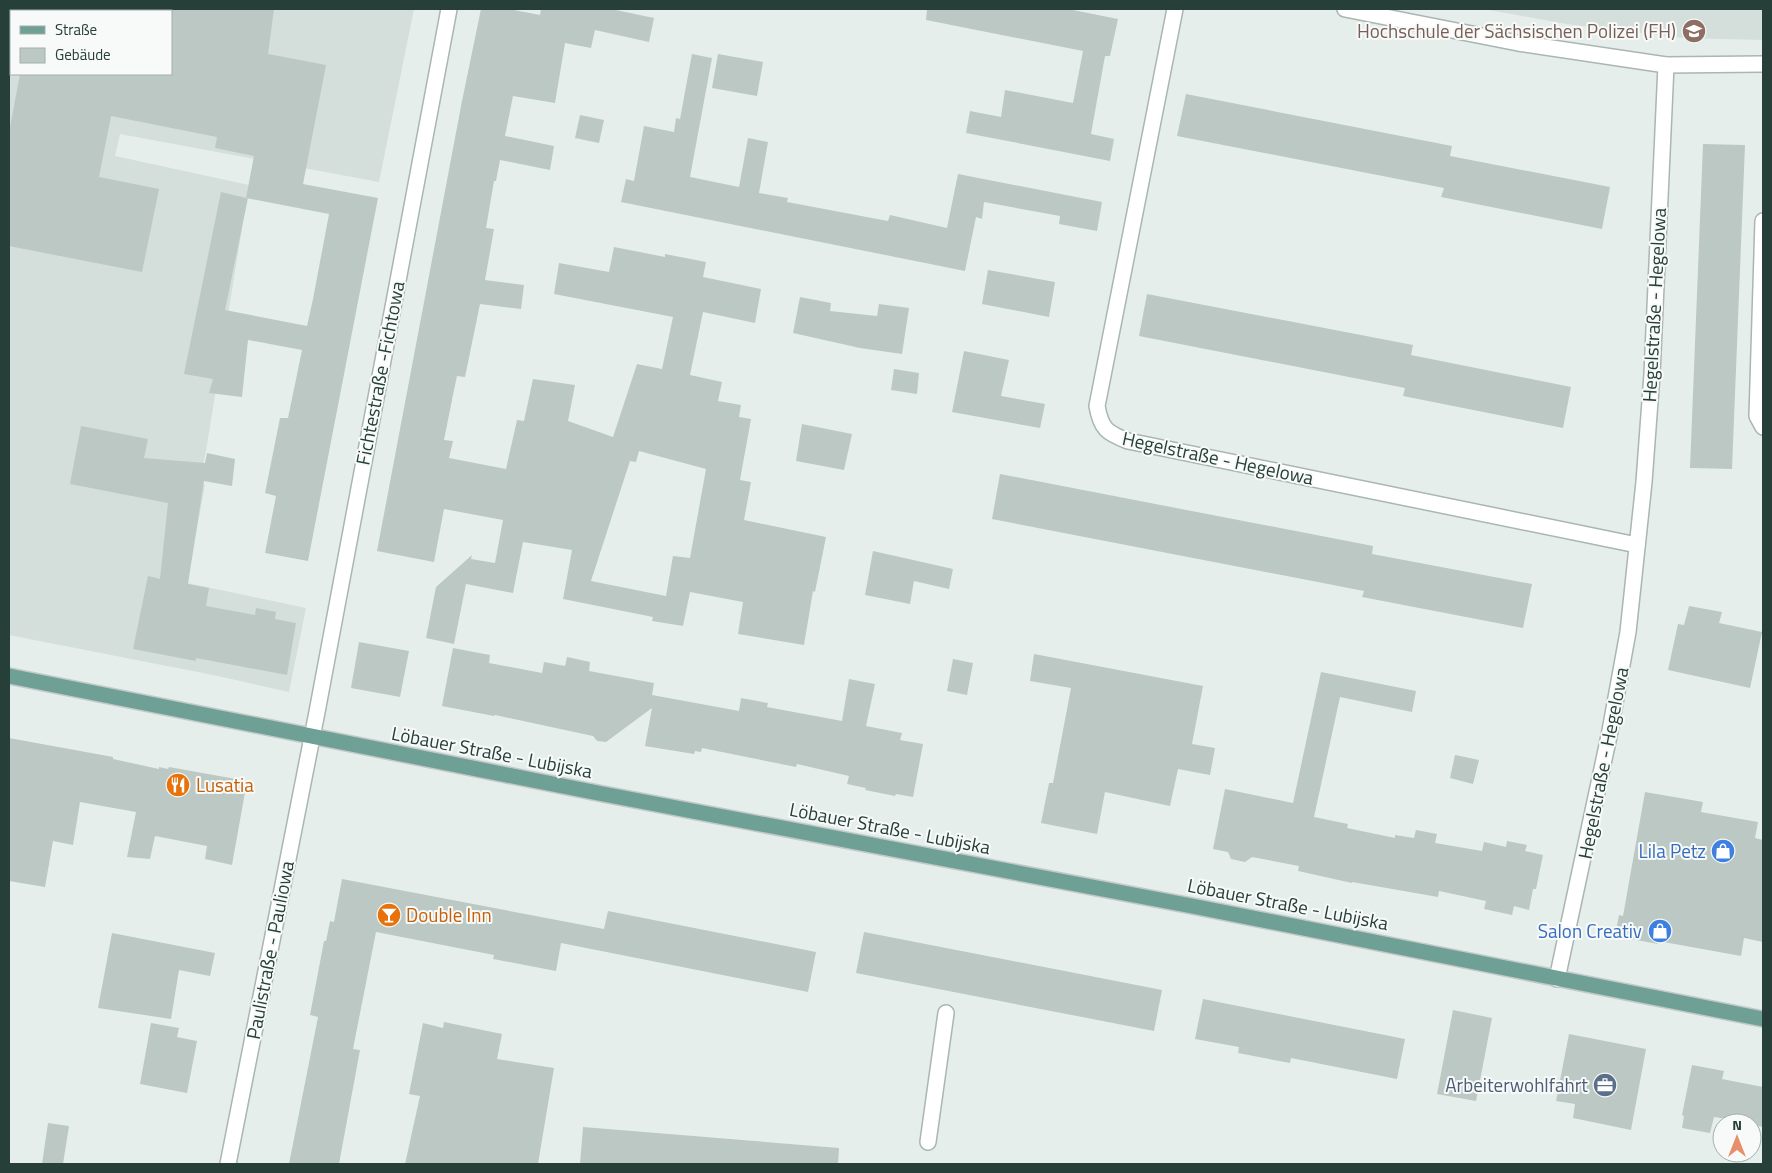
<svg xmlns="http://www.w3.org/2000/svg" width="1772" height="1173" font-family="'Titillium Web',sans-serif">
<rect width="100%" height="100%" fill="#e6eeeb"/>
<g fill="#d4deda" fill-rule="evenodd">
<path d="M 9,9 L 414,9 L 379,182 L 120,134 L 115,156 L 249,185 L 206,451 L 199,484 L 205,485 L 187,583 L 306,608 L 289,692 L 213,675 L 9,635 ZM 11,11 L 171,11 L 171,74 L 11,74 Z"/>
<polygon points="1484,9 1763,9 1763,40 1684,38 1566,24"/>
</g>
<g fill="#bcc8c4" fill-rule="evenodd">
<path d="M 171,9 L 274,9 L 268,54 L 326,65 L 303,184 L 378,198 L 308,561 L 265,553 L 276,496 L 265,493 L 280,418 L 288,418 L 302,350 L 248,340 L 242,397 L 209,393 L 213,379 L 184,374 L 221,192 L 246,198 L 254,156 L 215,148 L 217,137 L 111,116 L 99,177 L 159,189 L 142,272 L 9,246 L 9,133 L 20,74 L 171,74 ZM 246,198 L 329,214 L 313,299 L 307,326 L 225,310 L 248,198 Z"/>
<path d="M 481,9 L 509,9 L 540,15 L 541,9 L 611,9 L 654,18 L 649,42 L 595,30 L 591,48 L 565,43 L 555,103 L 513,96 L 505,136 L 554,146 L 550,170 L 500,160 L 496,181 L 494,181 L 486,228 L 494,229 L 485,280 L 524,285 L 521,309 L 480,304 L 465,377 L 457,376 L 453,395 L 444,440 L 453,441 L 449,458 L 506,469 L 517,420 L 524,421 L 533,379 L 575,385 L 568,421 L 613,437 L 637,364 L 662,369 L 673,317 L 554,294 L 559,263 L 609,272 L 614,247 L 665,257 L 665,254 L 706,262 L 703,277 L 761,289 L 755,323 L 703,312 L 690,375 L 722,382 L 718,401 L 741,405 L 739,417 L 751,419 L 740,480 L 751,482 L 744,520 L 826,537 L 815,592 L 813,591 L 804,645 L 738,634 L 743,602 L 690,592 L 683,626 L 652,621 L 653,617 L 563,599 L 572,550 L 523,542 L 513,593 L 466,584 L 454,644 L 426,638 L 436,587 L 472,555 L 471,559 L 495,563 L 503,520 L 444,509 L 434,562 L 377,551 L 462,101 ZM 639,451 L 706,469 L 690,558 L 673,556 L 666,596 L 591,581 L 630,461 L 636,462 Z"/>
<polygon points="927,9 1068,9 1118,19 1110,56 1105,56 1091,134 1114,139 1110,161 966,133 970,111 1001,117 1005,90 1073,103 1083,51 926,20"/>
<polygon points="692,54 712,58 690,177 739,187 748,138 768,142 759,193 788,198 787,202 888,221 890,215 947,228 958,174 1102,202 1097,231 1059,224 1060,216 984,202 982,219 976,217 965,271 621,202 626,179 634,181 644,126 674,132 676,118 680,119"/>
<polygon points="718,54 763,62 757,96 712,88"/>
<polygon points="1186,94 1452,146 1450,156 1610,187 1602,229 1441,197 1444,188 1177,136"/>
<polygon points="580,115 604,120 599,143 575,138"/>
<polygon points="1703,144 1745,145 1732,469 1690,468"/>
<polygon points="988,270 1055,282 1049,317 982,304"/>
<polygon points="1147,294 1413,345 1411,355 1571,387 1563,428 1403,396 1405,388 1139,336"/>
<polygon points="800,297 831,303 830,311 877,316 879,304 909,308 902,354 860,348 793,333"/>
<polygon points="964,351 1009,360 1001,396 1045,404 1040,428 952,412"/>
<polygon points="894,369 919,373 917,394 891,390"/>
<polygon points="802,424 852,434 844,470 796,461"/>
<polygon points="81,426 148,439 144,458 205,463 207,453 235,459 232,486 204,481 188,584 209,588 206,606 255,615 256,608 276,612 275,619 296,623 287,675 196,658 196,661 133,649 148,576 160,579 168,503 70,484"/>
<polygon points="1000,474 1373,546 1372,554 1532,584 1523,628 1362,597 1364,591 992,519"/>
<polygon points="873,551 953,569 949,589 914,581 910,604 865,595"/>
<polygon points="1689,606 1722,612 1719,623 1762,632 1750,688 1668,670 1678,624 1684,625"/>
<polygon points="359,642 409,651 400,697 351,688"/>
<polygon points="453,648 490,655 489,663 542,673 544,662 565,666 567,657 590,662 589,671 654,683 652,695 739,711 741,698 768,703 767,707 842,721 849,679 875,684 866,726 902,733 900,740 923,744 913,797 896,794 895,796 865,790 866,788 847,784 849,776 797,764 796,767 702,748 701,752 695,751 694,754 645,746 652,708 606,742 597,741 593,736 495,715 494,716 442,706"/>
<polygon points="1034,654 1203,686 1192,744 1215,748 1210,775 1178,769 1170,806 1105,792 1097,834 1041,823 1049,783 1053,783 1071,688 1030,681"/>
<polygon points="953,659 973,663 967,695 947,691"/>
<polygon points="1321,672 1416,691 1412,712 1340,697 1314,817 1348,824 1347,828 1395,838 1395,835 1414,838 1416,830 1437,834 1435,843 1482,851 1484,842 1506,847 1507,841 1527,845 1525,851 1543,855 1536,889 1533,889 1529,910 1514,906 1512,915 1484,909 1486,901 1439,891 1438,897 1352,882 1352,883 1298,871 1299,866 1252,857 1245,862 1231,859 1228,852 1213,849 1225,789 1293,803"/>
<polygon points="9,738 113,757 113,759 159,769 159,767 168,769 169,767 247,781 232,865 205,859 207,846 155,836 150,859 127,857 136,812 80,802 73,845 53,841 45,887 9,881"/>
<polygon points="1455,755 1479,760 1473,784 1450,778"/>
<polygon points="1645,792 1703,802 1701,812 1758,822 1755,838 1763,840 1763,942 1744,938 1741,956 1658,941 1658,944 1615,936 1619,915 1623,916"/>
<polygon points="342,879 604,929 608,911 816,952 808,992 561,943 556,971 493,959 494,955 376,932 353,1049 360,1050 339,1164 289,1164 318,1017 310,1015 324,941 326,941 330,921 334,922"/>
<polygon points="864,932 1162,990 1154,1031 856,973"/>
<polygon points="112,933 215,953 210,976 179,970 171,1019 98,1008"/>
<polygon points="1203,999 1405,1039 1397,1079 1291,1058 1290,1063 1238,1053 1239,1047 1195,1039"/>
<polygon points="1453,1010 1492,1018 1476,1101 1437,1094"/>
<polygon points="444,1022 502,1034 497,1059 554,1068 538,1164 405,1164 420,1096 409,1094 423,1023 443,1028"/>
<polygon points="151,1023 179,1028 177,1037 197,1041 187,1093 140,1084"/>
<polygon points="1569,1034 1646,1049 1631,1130 1573,1118 1575,1104 1556,1101"/>
<polygon points="1692,1065 1724,1071 1722,1079 1763,1087 1763,1127 1752,1125 1752,1123 1714,1117 1710,1133 1682,1128 1684,1116 1682,1115"/>
<polygon points="48,1123 69,1126 63,1164 42,1164"/>
<polygon points="583,1127 839,1148 838,1164 580,1164"/>
</g>
<g fill="none" stroke-linecap="round" stroke-linejoin="round">
<g stroke="#a9b6b2" stroke-width="18">
<g id="minor">
<path d="M 1175,9 L 1097,406 C 1101,429 1107,433 1128,441 L 1637,545"/>
<polyline points="1345,9 1518,43 1666,65 1763,64"/>
<polyline points="1763,221 1757,416 1763,427"/>
<polyline points="1557,979 1609,736 1628,632 1644,482 1652,374 1666,65"/>
<polyline points="928,1142 946,1013"/>
<polyline points="228,1164 317,712 449,9"/>
</g>
</g>
<g stroke="#c2c9c8" stroke-width="18">
<polyline id="major" points="9,676 603,794 1192,906 1763,1019"/>
</g>
<use href="#minor" stroke="#fff" stroke-width="15"/>
<use href="#major" stroke="#6ea095" stroke-width="15"/>
</g>
<defs>
<g id="university-disc" transform="scale(1.25)"><circle r="9.5" fill="#8d6e63" stroke="#f7faf9"/><path d="M0-5L7-2L0 1L-7-2ZM-4 1L0 2.5L4 1V4Q0 6-4 4Z" fill="#fff"/></g>
<g id="restaurant-disc" transform="scale(1.25)"><circle r="9.5" fill="#e8710a" stroke="#f7faf9"/><path d="M-5-6h1v4h1v-4h1v4h1v-4h1v5L-1.5 .5V6h-2V.5L-5-1ZM5-6V6H3V1.5H1.5Q1.5-4 5-6Z" fill="#fff"/></g>
<g id="shop-disc" transform="scale(1.25)"><circle r="9.5" fill="#3f7fe0" stroke="#f7faf9"/><path d="M-5-2.5h2.3a2.7 3.5 0 0 1 5.4 0H5L5.5 6h-11ZM-1.5-2.5h3a1.5 2.3 0 0 0-3 0Z" fill="#fff"/></g>
<g id="bar-disc" transform="scale(1.25)"><circle r="9.5" fill="#e8710a" stroke="#f7faf9"/><path d="M-6-5H6L.8 .8V4.5H3.5V6h-7V4.5H-.8V.8Z" fill="#fff"/></g>
<g id="office-disc" transform="scale(1.25)"><circle r="9.5" fill="#5c6f8a" stroke="#f7faf9"/><path d="M-6-3h4V-5.5h4V-3h4V5H-6ZM-1-4.5V-3h2v-1.5ZM-6 0V1H6V0Z" fill="#fff"/></g>
</defs>
<g fill-rule="evenodd">
<use href="#university-disc" x="1694" y="31"/>
<use href="#restaurant-disc" x="178" y="785"/>
<use href="#shop-disc" x="1723" y="851"/>
<use href="#bar-disc" x="389" y="915"/>
<use href="#shop-disc" x="1660" y="931"/>
<use href="#office-disc" x="1605" y="1085"/>
</g>
<g text-anchor="middle" stroke-width="4" stroke-linejoin="round" paint-order="stroke">
<g font-size="19" fill="#785e54" stroke="#f7faf9" text-anchor="end">
<text x="1676" y="38">Hochschule der Sächsischen Polizei (FH)</text>
</g>
<g font-size="19" fill="#263f39" stroke="#f7faf9">
<text transform="translate(1654 305) rotate(-87)" y="7">Hegelstraße - Hegelowa</text>
<text transform="translate(380 373) rotate(-79)" y="7">Fichtestraße -Fichtowa</text>
<text transform="translate(1218 458) rotate(12)" y="7">Hegelstraße - Hegelowa</text>
<text transform="translate(492 752) rotate(11)" y="7">Löbauer Straße - Lubijska</text>
<text transform="translate(1603 763) rotate(-79)" y="7">Hegelstraße - Hegelowa</text>
<text transform="translate(890 828) rotate(11)" y="7">Löbauer Straße - Lubijska</text>
<text transform="translate(1288 904) rotate(11)" y="7">Löbauer Straße - Lubijska</text>
<text transform="translate(270 950) rotate(-79)" y="7">Paulistraße - Pauliowa</text>
</g>
<g font-size="19" fill="#c56008" stroke="#f7faf9" text-anchor="start">
<text x="196" y="792">Lusatia</text>
<text x="406" y="922">Double Inn</text>
</g>
<g font-size="19" fill="#366cbe" stroke="#f7faf9" text-anchor="end">
<text x="1706" y="858">Lila Petz</text>
<text x="1642" y="938">Salon Creativ</text>
</g>
<g font-size="19" fill="#4e5e75" stroke="#f7faf9" text-anchor="end">
<text x="1588" y="1092">Arbeiterwohlfahrt</text>
</g>
</g>
<rect width="1772" height="1173" fill="none" stroke="#263f39" stroke-width="20"/>
<rect x="10" y="10" width="162" height="65" fill="#f7faf9" stroke="#a3afac"/>
<rect x="20" y="26" width="25" height="8" fill="#6ea095" stroke="#a3afac"/>
<text x="55" y="35" font-size="15" fill="#263f39">Straße</text>
<rect x="20" y="48" width="25" height="15" fill="#bcc8c4" stroke="#a3afac"/>
<text x="55" y="60" font-size="15" fill="#263f39">Gebäude</text>
<g transform="translate(1737 1138)"><circle r="24" fill="#f7faf9" stroke="#a3afac"/>
<path d="M0-4L9 19L0 12L-9 19Z" fill="#e78e6b"/>
<text y="-8" font-size="14" font-weight="bold" text-anchor="middle" fill="#263f39">N</text>
</g>
</svg>
